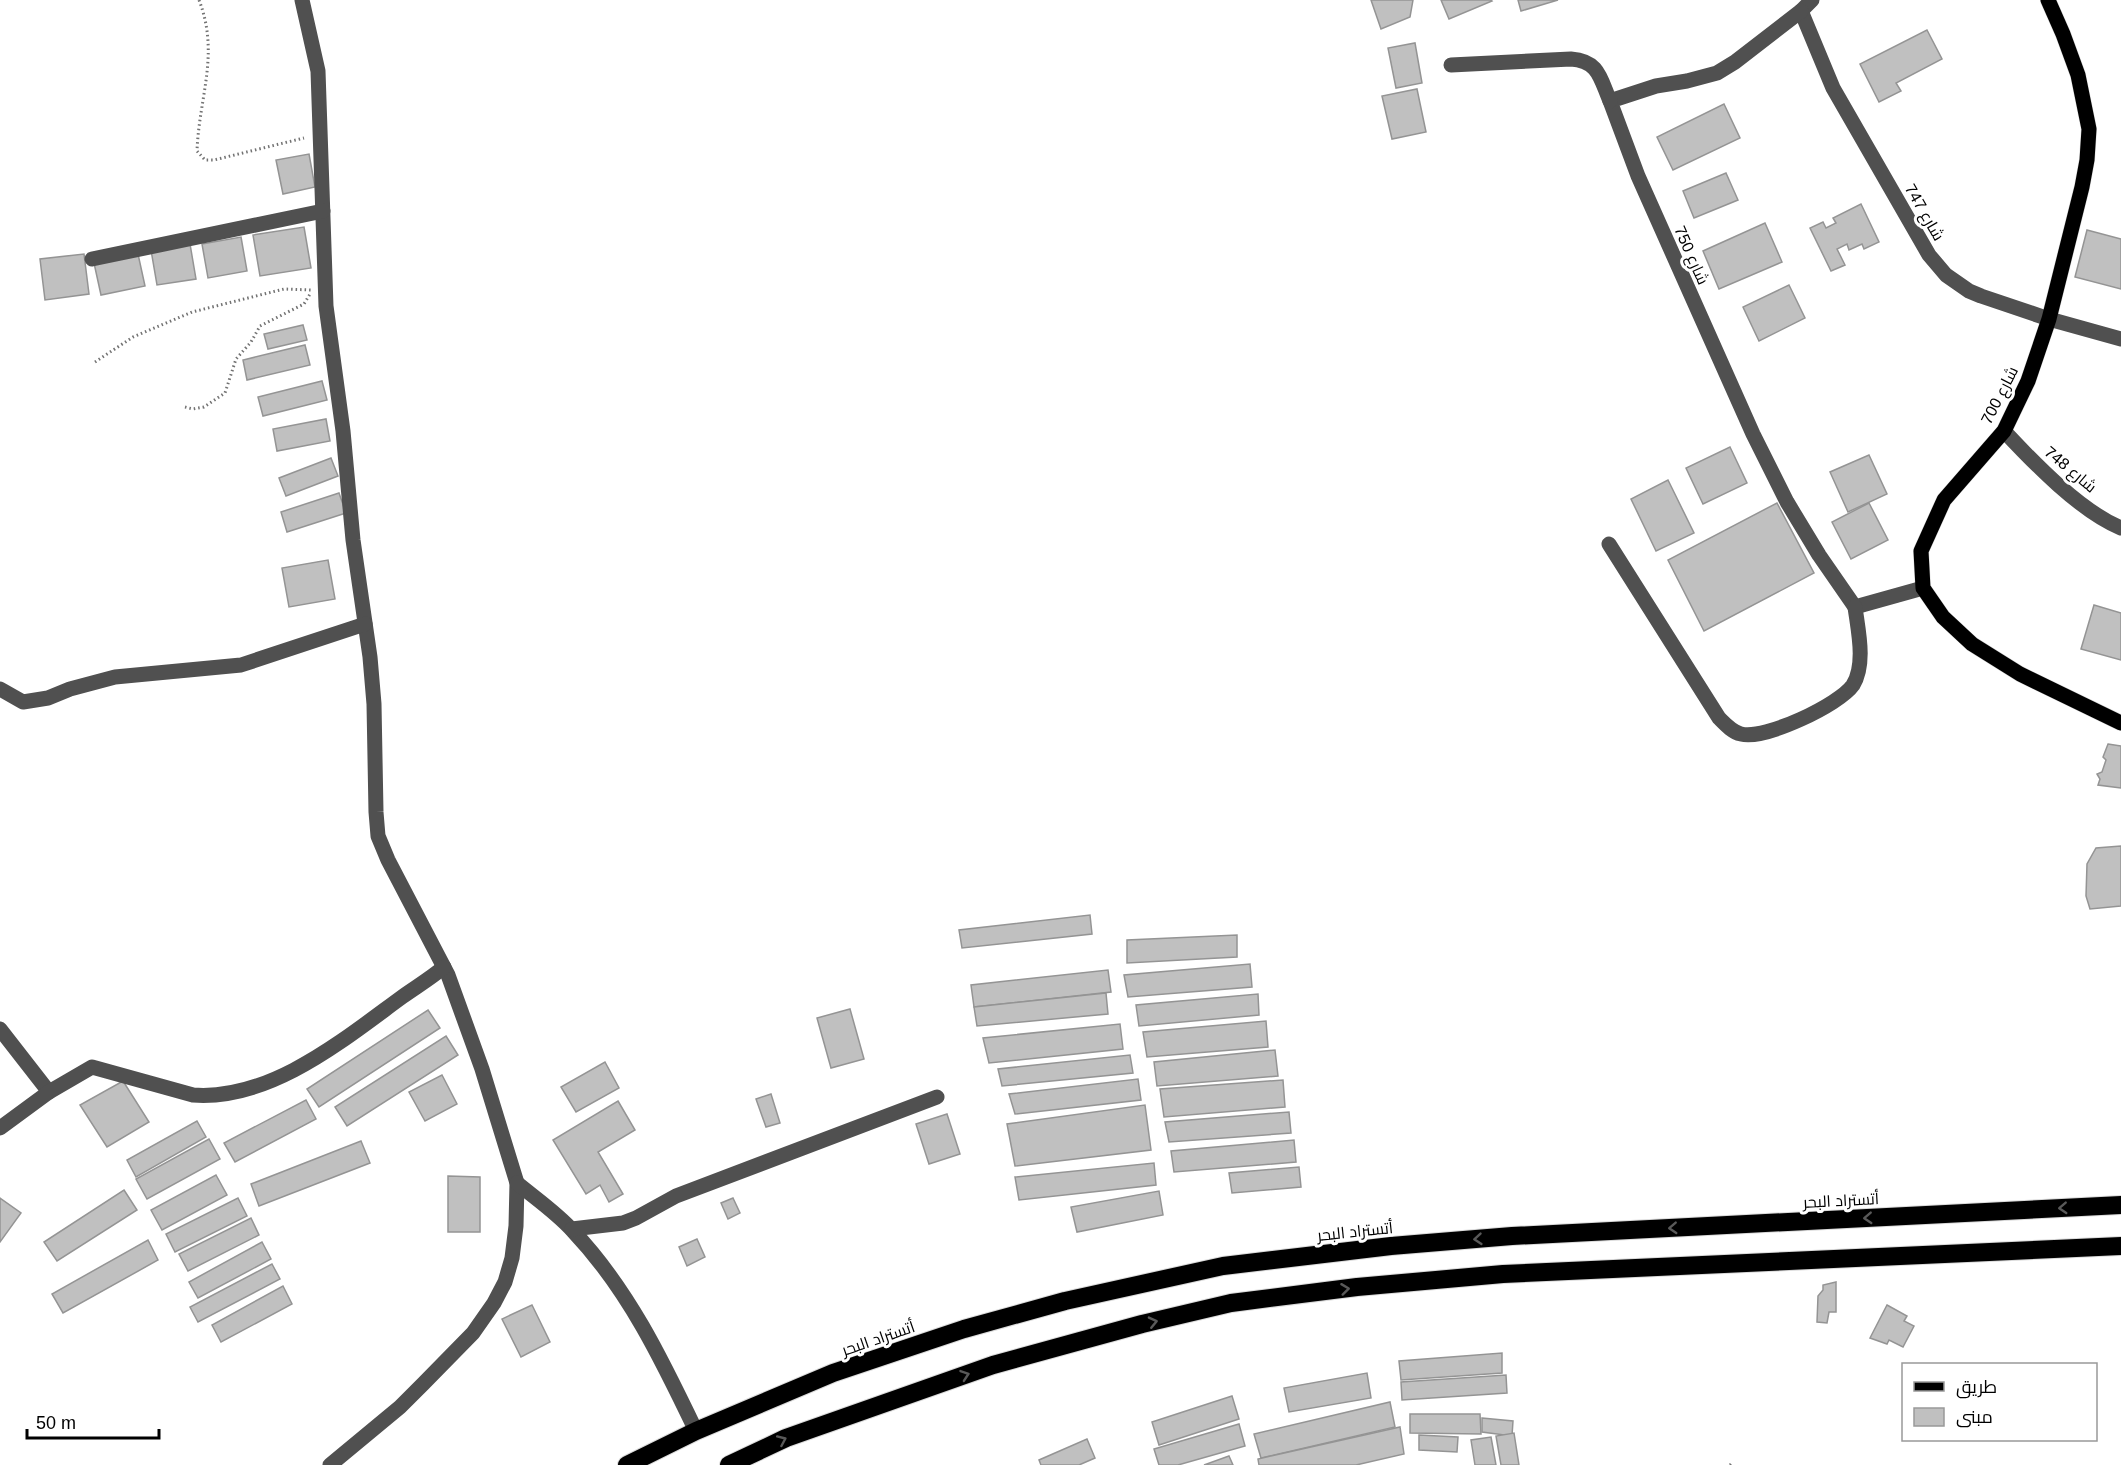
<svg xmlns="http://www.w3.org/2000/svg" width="2121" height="1465" font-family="Helvetica,Cairo,sans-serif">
<rect width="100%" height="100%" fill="#fff"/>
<g fill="#c0c0c0" stroke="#949494" stroke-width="1.5">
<polygon points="1371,0 1413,0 1410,17 1381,29"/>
<polygon points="1441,0 1491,0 1492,1 1449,19"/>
<polygon points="1518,0 1558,0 1521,11"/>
<polygon points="1927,30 1942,59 1896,83 1901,91 1879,102 1860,64"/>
<polygon points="1415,43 1422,83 1396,88 1388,48"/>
<polygon points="1417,89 1426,132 1392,139 1382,96"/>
<polygon points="1724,104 1740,138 1673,170 1657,137"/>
<polygon points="309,154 315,187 283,194 276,160"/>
<polygon points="1726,173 1738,200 1694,218 1683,191"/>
<polygon points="1861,204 1879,242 1864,249 1862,244 1849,250 1847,244 1837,249 1845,265 1831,271 1810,228 1823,222 1826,228 1836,223 1833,218"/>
<polygon points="1765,223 1782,262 1719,289 1703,251"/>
<polygon points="304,227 311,268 260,276 253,235"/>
<polygon points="2087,230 2121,239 2121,289 2075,277"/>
<polygon points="241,237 247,271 208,278 202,244"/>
<polygon points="190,244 196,279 157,285 151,250"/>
<polygon points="84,254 89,294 45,300 40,259"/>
<polygon points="138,254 145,286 101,295 94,263"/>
<polygon points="1789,285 1805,318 1759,341 1743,307"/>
<polygon points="303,325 307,340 268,349 264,334"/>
<polygon points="305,345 310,365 247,380 243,360"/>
<polygon points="322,381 327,400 263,416 258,397"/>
<polygon points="326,419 330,441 277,451 273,429"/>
<polygon points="1730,447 1747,483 1703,504 1686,468"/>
<polygon points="1869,455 1887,494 1848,512 1830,472"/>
<polygon points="331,458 338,476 286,496 279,478"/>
<polygon points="1668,480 1694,533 1656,551 1631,499"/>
<polygon points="339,493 346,513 287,532 281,512"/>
<polygon points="1777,503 1814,573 1704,631 1668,560"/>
<polygon points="1869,503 1888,540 1851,559 1832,522"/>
<polygon points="328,560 335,599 289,607 282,568"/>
<polygon points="2094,605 2121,613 2121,660 2081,649"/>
<polygon points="2108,744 2121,746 2121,788 2098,785 2100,779 2097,774 2102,772 2106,760 2103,757"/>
<polygon points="2121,846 2121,906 2090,909 2086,896 2087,864 2096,848"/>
<polygon points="1090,915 1092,934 962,948 959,930"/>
<polygon points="1237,935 1237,957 1127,963 1127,940"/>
<polygon points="1250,964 1252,987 1128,997 1124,975"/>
<polygon points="1108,970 1111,992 974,1007 971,985"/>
<polygon points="1106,993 1108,1014 977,1026 974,1007"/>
<polygon points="1258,994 1259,1015 1139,1026 1136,1005"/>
<polygon points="850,1009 864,1059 831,1068 817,1018"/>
<polygon points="428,1010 440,1028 319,1107 307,1089"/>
<polygon points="1266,1021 1268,1047 1147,1057 1143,1032"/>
<polygon points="1120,1024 1123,1049 989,1063 983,1038"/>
<polygon points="446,1036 458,1055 347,1126 335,1107"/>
<polygon points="1275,1050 1278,1076 1157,1086 1154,1062"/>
<polygon points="1130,1055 1133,1073 1002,1086 998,1069"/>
<polygon points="605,1062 619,1088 576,1112 561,1087"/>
<polygon points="442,1075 457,1104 425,1121 409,1092"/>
<polygon points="1138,1079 1141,1100 1015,1114 1009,1094"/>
<polygon points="1283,1080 1285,1107 1164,1117 1160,1089"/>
<polygon points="123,1081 149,1122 107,1147 80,1105"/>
<polygon points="771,1094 780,1123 766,1127 756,1099"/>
<polygon points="306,1100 316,1119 235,1162 224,1143"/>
<polygon points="618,1101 635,1130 598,1152 623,1194 609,1202 600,1185 586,1194 553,1140"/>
<polygon points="1145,1105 1151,1150 1015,1166 1007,1124"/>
<polygon points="1289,1112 1291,1133 1169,1142 1165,1122"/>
<polygon points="947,1114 960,1154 929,1164 916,1124"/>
<polygon points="197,1121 206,1137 136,1177 127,1160"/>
<polygon points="209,1139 220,1159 147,1199 136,1179"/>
<polygon points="1294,1140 1296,1162 1174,1172 1171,1151"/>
<polygon points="361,1141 370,1163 259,1206 251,1184"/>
<polygon points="1154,1163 1156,1185 1019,1200 1015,1177"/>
<polygon points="1299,1167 1301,1187 1232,1193 1229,1173"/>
<polygon points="216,1175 227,1195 162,1230 151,1210"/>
<polygon points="448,1176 480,1177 480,1232 448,1232"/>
<polygon points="124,1190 137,1210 57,1261 44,1242"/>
<polygon points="1159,1191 1163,1215 1077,1232 1071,1207"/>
<polygon points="0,1198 21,1213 0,1242"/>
<polygon points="238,1198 247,1216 175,1252 166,1234"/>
<polygon points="733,1198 740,1213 728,1219 721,1203"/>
<polygon points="251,1218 259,1235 188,1271 179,1254"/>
<polygon points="697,1239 705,1257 687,1266 679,1247"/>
<polygon points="148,1240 158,1260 63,1313 52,1294"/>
<polygon points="262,1242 271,1259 198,1298 189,1282"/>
<polygon points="272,1264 280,1279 198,1322 190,1307"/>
<polygon points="1836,1282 1836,1312 1829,1312 1827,1323 1817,1322 1818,1296 1823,1290 1823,1285"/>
<polygon points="283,1286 292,1304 221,1342 212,1325"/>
<polygon points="532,1305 550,1342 521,1357 502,1319"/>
<polygon points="1887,1305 1907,1316 1904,1321 1914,1326 1903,1347 1889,1340 1887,1344 1870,1338"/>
<polygon points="1502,1353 1502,1373 1401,1380 1399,1361"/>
<polygon points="1367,1373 1371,1398 1289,1412 1284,1388"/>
<polygon points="1506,1375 1507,1393 1402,1400 1401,1382"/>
<polygon points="1232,1396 1239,1419 1159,1445 1152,1422"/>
<polygon points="1390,1402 1395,1427 1261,1458 1254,1434"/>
<polygon points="1410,1414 1480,1414 1481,1434 1410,1433"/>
<polygon points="1482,1418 1513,1421 1512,1436 1482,1432"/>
<polygon points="1239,1424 1245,1446 1178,1465 1159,1465 1154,1449"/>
<polygon points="1400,1427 1404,1454 1356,1465 1259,1465 1258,1459"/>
<polygon points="1514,1433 1519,1465 1501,1465 1496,1436"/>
<polygon points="1419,1435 1458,1437 1457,1452 1419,1450"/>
<polygon points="1491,1437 1496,1465 1475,1465 1471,1440"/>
<polygon points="1087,1439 1095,1458 1079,1465 1041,1465 1039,1460"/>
<polygon points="1229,1456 1233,1465 1204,1465"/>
</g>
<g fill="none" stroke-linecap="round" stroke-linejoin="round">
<g stroke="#dbdbdb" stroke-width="16">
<polyline id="major" points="2048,0 2063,34 2078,75 2089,129 2087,160 2082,187 2049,319 2028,381 2004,431 1944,500 1921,551 1923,588 1943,617 1972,644 2020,674 2121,723"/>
</g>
<g stroke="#dbdbdb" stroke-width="20">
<g id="highway">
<polyline points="627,1465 696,1431 833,1373 964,1329 1065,1301 1223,1266 1391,1246 1512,1236 2121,1205"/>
<polyline points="729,1465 786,1438 993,1365 1142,1324 1231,1303 1357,1287 1503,1274 2121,1246"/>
</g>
</g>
<g stroke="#727272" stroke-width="3" stroke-dasharray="1.5 3" stroke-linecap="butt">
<path d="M 199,0 C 220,54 199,97 197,151 L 205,160 L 214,160 L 304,138"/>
<polyline points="95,362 133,337 192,312 284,289 311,290"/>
<polyline points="185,407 193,409 204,407 225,393 236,359 251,342 260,326 304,304 310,294"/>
<polyline points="1730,1465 1731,1464"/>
</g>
<g stroke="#505050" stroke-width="15">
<polyline points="302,0 318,71 326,306 343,431 353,540 370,657 374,704 376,812 378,836 388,860 448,975 482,1069 517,1183 516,1226 512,1258 505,1282 494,1303 473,1333 423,1384 400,1407 330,1465"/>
<polyline points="1812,0 1801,11 1833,88 1929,255 1946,275 1969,291 1981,296 2049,319 2121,339"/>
<polyline points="1801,11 1735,62 1717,73 1687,81 1656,86 1610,101 1638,176 1753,434 1787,502 1819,555 1855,607 1923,588"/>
<path d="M 1451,65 L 1571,59 C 1599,61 1600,78 1610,101"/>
<polyline points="92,259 323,211"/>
<path d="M 2004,431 C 2034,463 2080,511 2121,528"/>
<path d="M 1609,544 L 1719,718 C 1725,724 1732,732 1741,734 C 1765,740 1839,705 1853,685 C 1866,664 1858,630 1855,607"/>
<polyline points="0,689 23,702 48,698 70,689 115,677 241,665 365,624"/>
<polyline points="0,1029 49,1092"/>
<path d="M 0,1128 L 49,1092 L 92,1067 L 193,1095 C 270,1101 343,1040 402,997 C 416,987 431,978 444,967"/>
<path d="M 517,1183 C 535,1198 557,1213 573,1231 C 628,1289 662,1360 696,1431"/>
<polyline points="572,1229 623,1223 636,1218 676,1196 937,1097"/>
</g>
<use href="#major" stroke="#000" stroke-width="15"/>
<use href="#highway" stroke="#000" stroke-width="18"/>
</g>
<defs><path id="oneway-chevron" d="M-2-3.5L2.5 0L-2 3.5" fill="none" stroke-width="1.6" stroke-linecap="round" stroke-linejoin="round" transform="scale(1.5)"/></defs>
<g stroke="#595959">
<use href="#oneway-chevron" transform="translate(2063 1208) rotate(177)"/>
<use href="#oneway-chevron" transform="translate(1868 1218) rotate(177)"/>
<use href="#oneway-chevron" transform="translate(1673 1228) rotate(177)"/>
<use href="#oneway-chevron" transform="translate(1478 1239) rotate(175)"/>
<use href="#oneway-chevron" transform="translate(1345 1289) rotate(-7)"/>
<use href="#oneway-chevron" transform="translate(1153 1322) rotate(-13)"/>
<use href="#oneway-chevron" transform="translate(965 1375) rotate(-19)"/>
<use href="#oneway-chevron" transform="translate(782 1440) rotate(-24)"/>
</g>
<g text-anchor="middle" stroke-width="6" stroke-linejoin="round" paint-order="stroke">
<g font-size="16" fill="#000" stroke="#fff">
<text transform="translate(1925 212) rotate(60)" y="6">شارع 747</text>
<text transform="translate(1692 255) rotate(66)" y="6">شارع 750</text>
<text transform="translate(1999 395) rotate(-63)" y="6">شارع 700</text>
<text transform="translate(2071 469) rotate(40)" y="6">شارع 748</text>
<text transform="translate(1841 1200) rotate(-3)" y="6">أتستراد البحر</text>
<text transform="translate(1355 1231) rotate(-6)" y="6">أتستراد البحر</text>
<text transform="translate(878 1338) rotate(-19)" y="6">أتستراد البحر</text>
</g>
</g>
<rect x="1902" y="1363" width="195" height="78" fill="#ffffff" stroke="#999999" stroke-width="1.5"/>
<rect x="1914" y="1382" width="30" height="9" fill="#000000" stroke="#999999" stroke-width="1.5"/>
<text x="1956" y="1393" font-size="18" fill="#000000">طريق</text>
<rect x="1914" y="1408" width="30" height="18" fill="#c0c0c0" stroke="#999999" stroke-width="1.5"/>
<text x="1956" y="1423" font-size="18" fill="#000000">مبنى</text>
<path d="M27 1429v9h132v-9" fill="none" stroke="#000000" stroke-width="3"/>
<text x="36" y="1429" font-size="18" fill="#000000" stroke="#ffffff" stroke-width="4.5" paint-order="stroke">50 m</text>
</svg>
